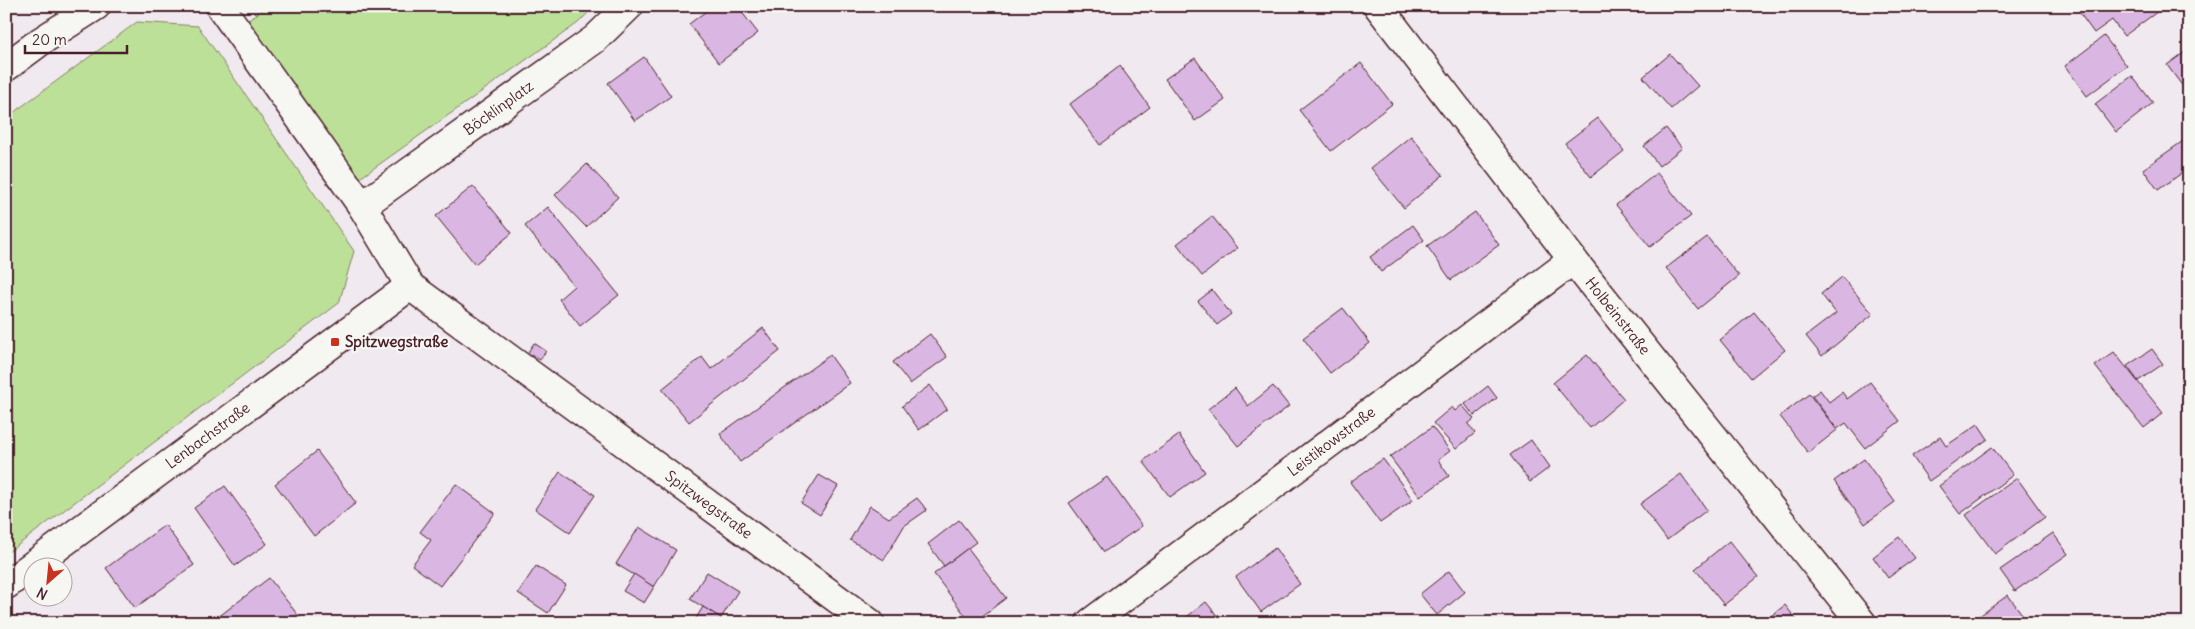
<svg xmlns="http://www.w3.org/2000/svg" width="2195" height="629" font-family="Delius,sans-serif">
<rect width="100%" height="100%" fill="#f0e9ef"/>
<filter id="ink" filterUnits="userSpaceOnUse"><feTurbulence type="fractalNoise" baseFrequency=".02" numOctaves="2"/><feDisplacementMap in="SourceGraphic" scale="10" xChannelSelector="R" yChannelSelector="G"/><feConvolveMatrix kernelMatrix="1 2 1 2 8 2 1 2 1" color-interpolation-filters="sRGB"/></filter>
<g filter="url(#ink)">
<g fill="#bde099" stroke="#848062">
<polygon points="268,6 595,6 578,23 360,178 243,24"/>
<polygon points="137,22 198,26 354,251 339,303 6,554 6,118"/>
</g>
<g fill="#dab7e2" stroke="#4a1f2b">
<polygon points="713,6 737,6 758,33 719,63 689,24"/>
<polygon points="2078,6 2165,6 2124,36 2112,20 2094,33 2076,8"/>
<polygon points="2104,36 2127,66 2087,96 2065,66"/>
<polygon points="2189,49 2189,95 2167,65"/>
<polygon points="1670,54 1698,86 1671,109 1643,77"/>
<polygon points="644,57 671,96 635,121 608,83"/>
<polygon points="1195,58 1225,100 1195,121 1165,79"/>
<polygon points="1361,63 1392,104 1331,151 1299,110"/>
<polygon points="1120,66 1150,107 1100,145 1070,104"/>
<polygon points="2132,76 2153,103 2116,132 2095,104"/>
<polygon points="1598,118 1624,151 1591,177 1565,143"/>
<polygon points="1666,128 1682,148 1659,166 1644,146"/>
<polygon points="1411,136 1443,175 1404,208 1371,168"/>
<polygon points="2186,139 2189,143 2189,168 2158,190 2143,169"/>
<polygon points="587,164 618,197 586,227 555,195"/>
<polygon points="1657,173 1691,216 1650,247 1616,205"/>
<polygon points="473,186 512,233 475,264 436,216"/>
<polygon points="548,207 619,295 580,326 559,299 574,286 525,226"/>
<polygon points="1475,212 1499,245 1451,280 1427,246"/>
<polygon points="1212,216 1237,248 1202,276 1177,244"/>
<polygon points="1413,225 1424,240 1381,272 1370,257"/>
<polygon points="1707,237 1739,276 1698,309 1666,268"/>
<polygon points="1842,277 1873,314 1822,356 1806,336 1836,313 1821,294"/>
<polygon points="1212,290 1231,314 1217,325 1198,301"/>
<polygon points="1343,308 1370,343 1330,373 1303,338"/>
<polygon points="1754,312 1785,350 1751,378 1720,340"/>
<polygon points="763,328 780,351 689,422 662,389 702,357 711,369"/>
<polygon points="930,334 947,357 910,384 893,362"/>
<polygon points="534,343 546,351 540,360 528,352"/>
<polygon points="2152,349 2163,364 2138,381 2127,366"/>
<polygon points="2114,352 2163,413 2144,428 2095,366"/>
<polygon points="830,355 850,383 740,462 720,434"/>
<polygon points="1587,355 1624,399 1590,428 1553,383"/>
<polygon points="1870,382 1900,421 1865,448 1846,423 1837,429 1812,396 1820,390 1829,402 1842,392 1847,399"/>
<polygon points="930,385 947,409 919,430 902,406"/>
<polygon points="1273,386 1289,406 1238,446 1208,409 1235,388 1248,406"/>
<polygon points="1488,386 1497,398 1474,416 1465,404"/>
<polygon points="1809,394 1837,430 1808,453 1780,416"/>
<polygon points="1462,405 1474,419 1468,424 1475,433 1456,449 1433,423 1452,407 1455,411"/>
<polygon points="1978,424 1988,439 1929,481 1912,456 1940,437 1946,446"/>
<polygon points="1432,427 1450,451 1438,460 1449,476 1420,497 1390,457"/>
<polygon points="1179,435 1205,472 1170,497 1143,461"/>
<polygon points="1531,440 1550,467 1530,482 1510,455"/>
<polygon points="1992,447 2013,475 1960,514 1939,486"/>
<polygon points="317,451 356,503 314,536 275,484"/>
<polygon points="1383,459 1413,500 1380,523 1350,482"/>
<polygon points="1864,459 1895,502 1865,524 1834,481"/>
<polygon points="560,472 595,495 570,533 535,509"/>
<polygon points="1681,474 1707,510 1667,540 1640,504"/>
<polygon points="819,475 838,486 820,515 801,503"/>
<polygon points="1107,477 1142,526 1104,552 1069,503"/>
<polygon points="2017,478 2045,517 1995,554 1966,515"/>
<polygon points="456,484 495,513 440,586 412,565 431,540 420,532"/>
<polygon points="225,486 267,544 235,566 194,508"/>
<polygon points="917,498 927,510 904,526 884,560 850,540 870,506 889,518"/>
<polygon points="959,520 976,542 944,566 928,544"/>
<polygon points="165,525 194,565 135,608 106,568"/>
<polygon points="639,527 676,550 654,587 616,564"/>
<polygon points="2053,533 2068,554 2015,591 2000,570"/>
<polygon points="1899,537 1915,558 1888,578 1873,557"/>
<polygon points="1729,541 1758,577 1724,605 1695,569"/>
<polygon points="968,548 1006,598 973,623 971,623 934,574"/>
<polygon points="1275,548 1300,584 1261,612 1236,577"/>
<polygon points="536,566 566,585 548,613 518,593"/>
<polygon points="1449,571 1465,592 1437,615 1420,594"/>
<polygon points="707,572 738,591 721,618 690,599"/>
<polygon points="634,574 654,587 644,603 623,591"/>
<polygon points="269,578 304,623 214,623 213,621"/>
<polygon points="2008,595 2027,621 2024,623 1970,623"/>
<polygon points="1206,602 1223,623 1179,623"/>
<polygon points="1785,605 1799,623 1762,623"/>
<polygon points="703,607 721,618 718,623 693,623"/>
</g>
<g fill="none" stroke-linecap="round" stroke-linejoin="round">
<g stroke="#4a1f2b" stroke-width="31">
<g id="minor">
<path id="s1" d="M 220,6 L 362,206 L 410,286 L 870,623"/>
<path id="s2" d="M 1378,6 L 1573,260 L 1862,623"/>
<polyline points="6,67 41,41 96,6"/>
<path id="s3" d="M 362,206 L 595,39 L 629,6"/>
<path id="s4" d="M 6,585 L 410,286"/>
<path id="s5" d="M 1090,623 L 1573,260"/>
</g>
</g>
<use href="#minor" stroke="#f6f6f2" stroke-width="28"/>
</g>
</g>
<rect fill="#c8321e" stroke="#f6f6f2" stroke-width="2" x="330" y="337" width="10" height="10" rx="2.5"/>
<g text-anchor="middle" stroke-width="4.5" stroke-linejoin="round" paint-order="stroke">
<g font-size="15" fill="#4a1f2b" stroke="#f6f6f2">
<text dy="5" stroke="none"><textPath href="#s3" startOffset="168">Böcklinplatz</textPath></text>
<text dy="5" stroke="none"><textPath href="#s2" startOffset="392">Holbeinstraße</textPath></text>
<text dy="5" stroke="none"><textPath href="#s4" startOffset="251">Lenbachstraße</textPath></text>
<text dy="5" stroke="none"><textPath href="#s5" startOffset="302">Leistikowstraße</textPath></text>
<text dy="5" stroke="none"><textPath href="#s1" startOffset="709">Spitzwegstraße</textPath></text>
</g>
<g font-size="15" font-weight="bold" fill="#4a1f2b" stroke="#f6f6f2" text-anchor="start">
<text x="345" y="347">Spitzwegstraße</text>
</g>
</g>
<rect width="2195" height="629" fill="none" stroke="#f6f6f2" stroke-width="25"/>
<rect x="12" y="12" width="2170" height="604" fill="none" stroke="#4a1f2b" stroke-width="2" filter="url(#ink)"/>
<g transform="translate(48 582) rotate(207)"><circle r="24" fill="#f6f6f2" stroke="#b1a0a2"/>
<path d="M0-4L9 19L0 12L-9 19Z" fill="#c8321e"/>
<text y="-8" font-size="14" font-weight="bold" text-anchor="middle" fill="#4a1f2b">N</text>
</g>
<path d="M25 45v8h102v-8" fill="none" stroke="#4a1f2b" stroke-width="2.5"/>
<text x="32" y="45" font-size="15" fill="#4a1f2b" stroke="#f6f6f2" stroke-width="4" paint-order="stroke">20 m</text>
</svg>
